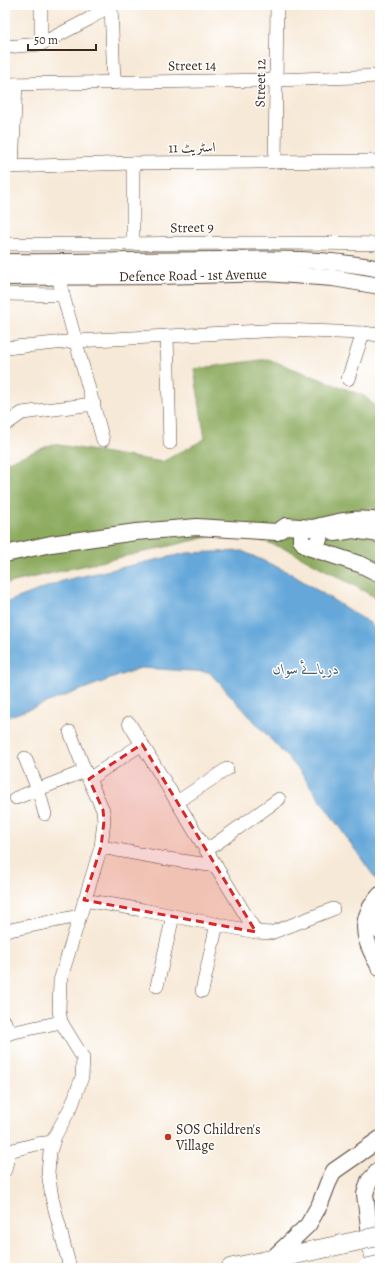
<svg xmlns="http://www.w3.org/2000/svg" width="385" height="1273" font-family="Alegreya,Amiri,serif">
<rect width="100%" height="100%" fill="#fff"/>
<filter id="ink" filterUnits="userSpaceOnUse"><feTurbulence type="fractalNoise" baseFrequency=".025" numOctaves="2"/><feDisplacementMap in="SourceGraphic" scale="8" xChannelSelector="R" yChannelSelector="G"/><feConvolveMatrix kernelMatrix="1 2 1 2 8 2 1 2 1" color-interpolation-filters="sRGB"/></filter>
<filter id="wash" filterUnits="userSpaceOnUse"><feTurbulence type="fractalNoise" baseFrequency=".012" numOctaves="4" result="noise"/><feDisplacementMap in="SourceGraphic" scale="16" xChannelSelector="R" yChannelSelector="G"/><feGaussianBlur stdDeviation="0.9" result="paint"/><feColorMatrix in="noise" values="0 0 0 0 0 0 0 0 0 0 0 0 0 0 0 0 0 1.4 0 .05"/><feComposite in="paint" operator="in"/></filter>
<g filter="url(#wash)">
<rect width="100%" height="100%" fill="#f7e9d7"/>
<polygon fill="#8eac60" stroke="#646b3f" points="268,359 364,396 380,410 380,600 289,550 234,531 5,584 5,463 53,444 162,462 205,439 194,369"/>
<polygon fill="#65a7d9" stroke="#50687c" points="242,551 288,572 370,623 380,638 380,885 299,770 209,672 140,668 5,718 5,603 65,580 187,553"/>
</g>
<g filter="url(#ink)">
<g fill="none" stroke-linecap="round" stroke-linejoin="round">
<g stroke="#57473a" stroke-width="14">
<g id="minor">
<polyline points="111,5 114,83"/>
<polyline points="41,44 41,5"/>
<polyline points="5,47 41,44 89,19 110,5"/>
<polyline points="5,84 276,80 380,76"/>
<polyline points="275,162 277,5"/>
<polyline points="5,167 133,163 380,161"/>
<polyline points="12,167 16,84"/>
<path d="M 5,244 C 130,245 255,241 380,244"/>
<polyline points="133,244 133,163"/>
<polyline points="58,277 103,440"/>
<polyline points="5,294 63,295"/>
<polyline points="167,336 170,443"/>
<polyline points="5,348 76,341 281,330 363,333 380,335"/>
<polyline points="348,379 363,333"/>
<polyline points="5,425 22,413 94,404"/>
<polyline points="129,723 256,932"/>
<polyline points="70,732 85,771 103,810 104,821 101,847 60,981 59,1010 61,1022 83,1058 82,1077 72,1105 55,1136 50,1152 48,1172 52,1198 70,1268"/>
<polyline points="25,758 38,789 45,814"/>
<polyline points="89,779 142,744"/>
<polyline points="16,798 85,771"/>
<polyline points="177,802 227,769"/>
<polyline points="101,847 161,858 216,866"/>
<polyline points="207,850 279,799"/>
<polyline points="84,900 143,910 256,932 271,933 333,909"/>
<polyline points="5,931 79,916"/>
<polyline points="157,986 173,916"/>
<polyline points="202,991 217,924"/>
<polyline points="5,1022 8,1034"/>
<polyline points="5,1034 61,1022"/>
<polyline points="5,1152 37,1144 53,1142"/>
<polyline points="5,1170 9,1152"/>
</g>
</g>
<g stroke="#57473a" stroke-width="18">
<g id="major">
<path d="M 5,262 C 78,263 150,260 223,260 C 275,259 328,258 380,269"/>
<polyline points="5,277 160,276 266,273 333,278 380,286"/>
<path d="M 313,528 C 336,522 357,517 380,521"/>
<polyline points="335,533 353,530 380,534"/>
<polyline points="308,547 362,565 380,574"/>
<path d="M 5,554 L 51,544 L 136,532 L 197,527 L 277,532 L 286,526 L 313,528 C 325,534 319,549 305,545 L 301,540 L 301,533 L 306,528"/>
<path d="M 380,895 C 376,900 371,905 369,911 C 359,931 370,950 380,968"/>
<polyline points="380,919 380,931"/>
<polyline points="273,1258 308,1225 320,1204 328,1183 334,1171 380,1139"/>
<polyline points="374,1268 365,1194 369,1181 380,1169"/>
</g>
</g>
<g stroke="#57473a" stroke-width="20">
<polyline id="highway" points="231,1268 344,1244"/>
</g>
<use href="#minor" stroke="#fff" stroke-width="13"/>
<use href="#major" stroke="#fff" stroke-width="16"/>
<use href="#highway" stroke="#fff" stroke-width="19"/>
<g stroke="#57473a" stroke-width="20" stroke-linecap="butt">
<g id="highway-bridge">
<polyline points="344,1244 380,1236"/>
<polyline points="367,1268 380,1265"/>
</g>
</g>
<use href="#highway-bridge" stroke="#fff" stroke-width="19"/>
</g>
</g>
<path fill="#d62828" fill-opacity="0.2" stroke="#d62828" stroke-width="3" stroke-dasharray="8 5" stroke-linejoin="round" d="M 142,744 L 256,932 L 84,900 L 101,847 L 104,821 L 103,810 L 89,779 Z"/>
<circle fill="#c8321e" stroke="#fff" stroke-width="1.5" cx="168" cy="1137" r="4"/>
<g text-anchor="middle" stroke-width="3" stroke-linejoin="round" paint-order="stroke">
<g font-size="14" fill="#3b2a1e" stroke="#fff">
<text transform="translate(192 65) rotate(-1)" y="5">Street 14</text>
<text transform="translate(260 83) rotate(-89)" y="5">Street 12</text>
<text transform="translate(192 147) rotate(-1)" y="5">اسٹریٹ 11</text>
<text transform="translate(192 227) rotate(-1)" y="5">Street 9</text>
<text transform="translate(193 275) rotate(-1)" y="5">Defence Road - 1st Avenue</text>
</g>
<g font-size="14" fill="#3b2a1e" stroke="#fff" text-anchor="start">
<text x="176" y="1134">SOS Children's<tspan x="176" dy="16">Village</tspan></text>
</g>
<g font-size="15" font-style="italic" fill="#4c5c69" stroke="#fff">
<text x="306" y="674">دریائے سواں</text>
</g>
</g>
<rect width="385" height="1273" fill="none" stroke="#fff" stroke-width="20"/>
<path d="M28 44v6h68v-6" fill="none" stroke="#3b2a1e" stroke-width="2"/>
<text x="34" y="44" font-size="12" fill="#3b2a1e" stroke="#ffffff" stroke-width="3" paint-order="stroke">50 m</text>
</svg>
